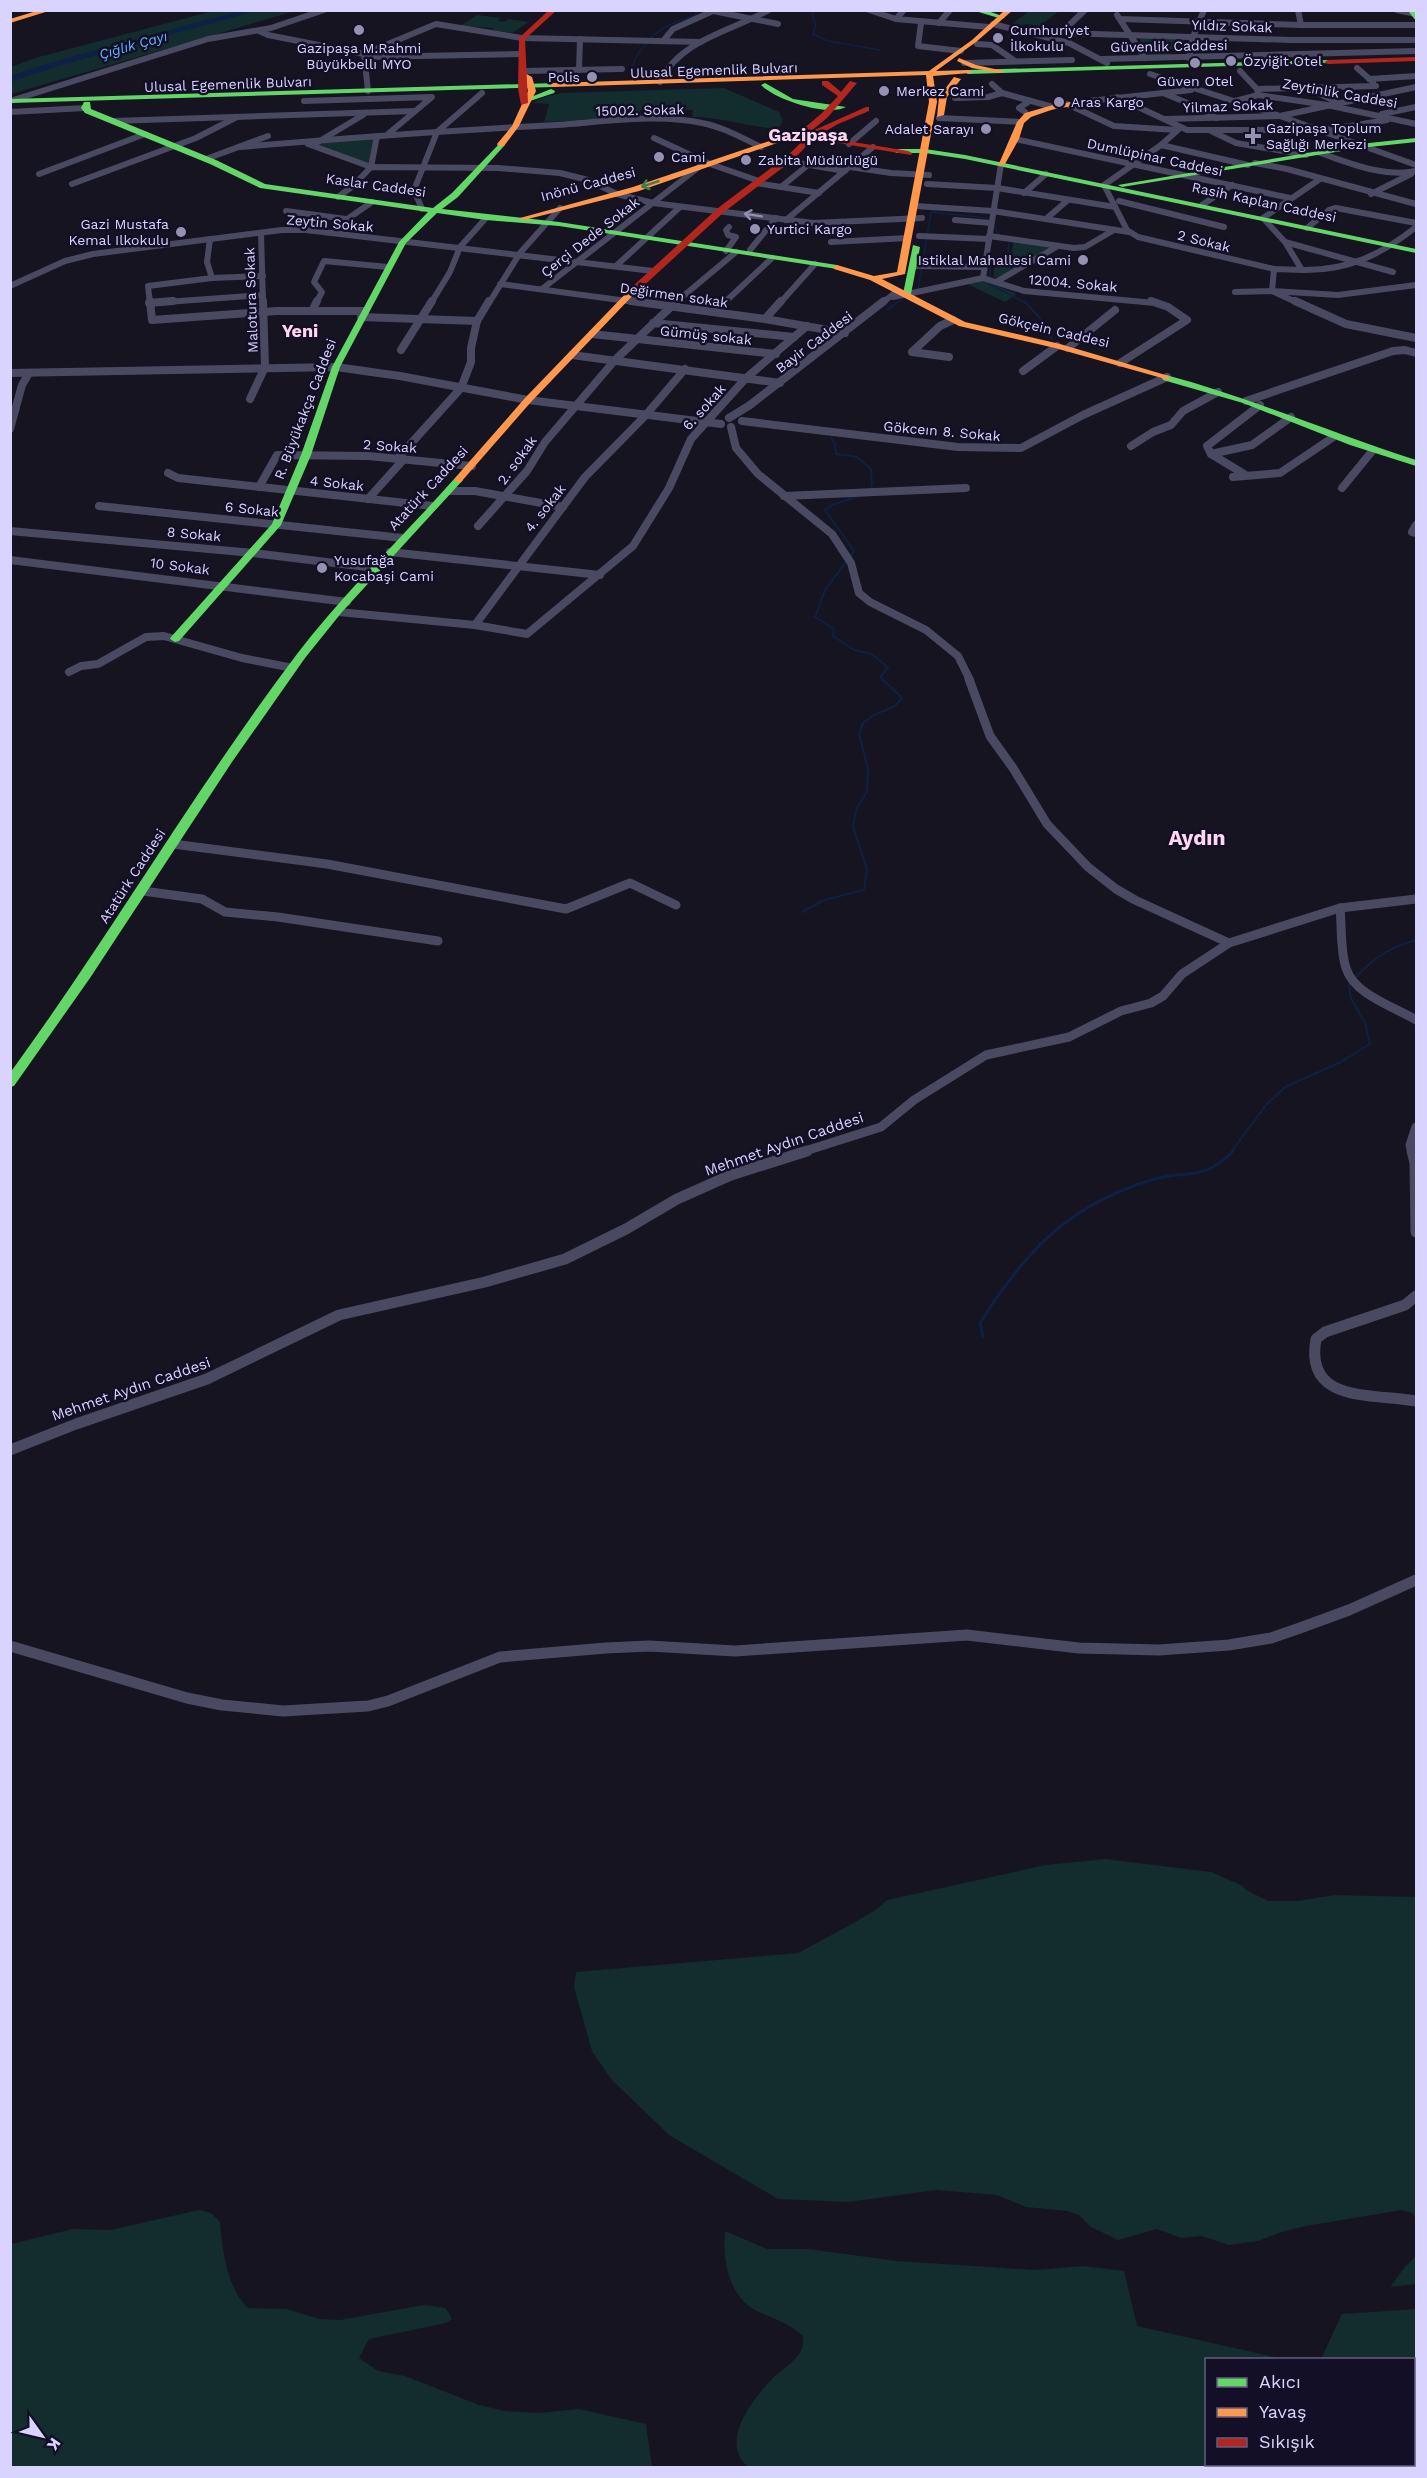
<svg xmlns="http://www.w3.org/2000/svg" width="1427" height="2478" font-family="'Work Sans',sans-serif">
<rect width="100%" height="100%" fill="#161421"/>
<g fill="#132c2d">
<polygon points="213,11 295,11 11,94 11,67 35,58"/>
<polygon points="1029,11 1082,11 1078,13 1059,11 1040,26 1025,24 1021,27 1012,24"/>
<path d="M 477,15 L 501,18 L 498,21 L 504,22 L 508,19 L 529,22 L 512,33 L 491,30 L 494,28 C 483,27 472,28 460,26 Z"/>
<polygon points="1138,37 1184,38 1184,49 1172,49 1170,55 1150,56"/>
<path d="M 724,88 L 779,112 L 783,121 L 778,129 C 749,127 721,117 692,117 L 693,110 L 640,110 L 642,118 L 544,122 L 549,104 L 533,103 L 544,97 L 561,93 Z"/>
<polygon points="377,136 371,167 304,143"/>
<polygon points="1014,239 1055,246 999,279 994,277 994,261 1011,258"/>
<polygon points="983,280 1017,294 1005,302 967,284"/>
<polygon points="1105,1859 1211,1872 1241,1885 1248,1891 1268,1901 1297,1901 1335,1895 1416,1897 1416,2219 1412,2213 1402,2210 1306,2226 1282,2232 1258,2241 1229,2245 1202,2236 1181,2238 1157,2229 1118,2240 1091,2227 1079,2215 1067,2211 1026,2207 997,2195 936,2190 849,2202 778,2199 669,2135 611,2079 592,2051 574,1987 576,1972 798,1953 850,1925 877,1909 887,1900 1046,1865"/>
<path d="M 199,2210 L 211,2213 L 220,2222 C 222,2249 227,2288 248,2308 L 286,2309 L 320,2319 L 340,2320 L 424,2305 L 446,2308 L 452,2319 L 446,2323 L 369,2339 L 359,2358 L 378,2371 L 405,2376 L 479,2405 L 505,2411 L 540,2413 L 578,2409 L 646,2424 L 652,2467 L 11,2467 L 11,2244 L 73,2229 L 110,2230 Z"/>
<path d="M 725,2231 L 767,2249 L 808,2249 L 897,2261 L 990,2267 L 1033,2270 L 1083,2266 L 1124,2271 L 1137,2326 L 1283,2359 L 1206,2360 L 1206,2464 L 1414,2464 L 1414,2360 L 1321,2359 L 1342,2314 L 1416,2309 L 1416,2467 L 748,2467 C 719,2442 752,2400 772,2379 C 780,2371 792,2364 799,2354 C 803,2349 803,2342 803,2336 C 790,2324 775,2319 759,2312 C 729,2299 722,2260 725,2231 Z"/>
<polygon points="1416,2256 1416,2284 1390,2287 1405,2267"/>
</g>
<g fill="none" stroke-linecap="round" stroke-linejoin="round">
<g stroke="#0d2144" stroke-width="1.5">
<polyline points="816,10 812,14 816,26 813,34 828,41 880,50"/>
<path d="M 630,75 C 633,56 651,33 669,25 C 678,21 687,18 696,15 L 696,10"/>
<polyline points="994,225 1000,236"/>
<polyline points="1009,241 1008,257 991,260 989,284 1026,303"/>
<polyline points="918,290 931,212 987,218"/>
<polyline points="897,303 904,298"/>
</g>
<g stroke="#0d2144" stroke-width="2">
<polyline points="1024,301 1039,317 1052,339"/>
<polyline points="887,310 899,301"/>
<polyline points="831,437 835,444 836,454 857,457 871,469 872,489 869,491"/>
<polyline points="802,912 824,900 864,890 867,869 853,827 856,810 867,791 868,769 859,734 863,723 874,715 895,706 902,698 880,677 888,668 872,654 854,650 833,636 834,629 815,617 825,590 854,551 825,510 832,505 864,494"/>
<path d="M 1231,1152 L 1266,1105 L 1285,1087 L 1341,1062 L 1370,1044 L 1365,1022 L 1351,999 L 1349,985 C 1368,962 1386,948 1416,940"/>
</g>
<path stroke="#0d2144" stroke-width="3" d="M 983,1337 L 980,1323 C 1025,1252 1066,1207 1148,1181 C 1184,1169 1203,1183 1233,1151"/>
<polygon fill="#0d2144" fill-rule="evenodd" points="243,10 259,10 62,65 10,82 10,76 56,61"/>
<g stroke="#4a4962" stroke-width="6">
<polyline points="869,10 896,19"/>
<polyline points="904,10 896,19 989,27"/>
<polyline points="1298,10 1301,25"/>
<polyline points="1397,10 1416,14"/>
<polyline points="1117,15 1145,58"/>
<polyline points="1120,19 1301,25 1416,25"/>
<polyline points="921,23 918,46 961,51"/>
<polyline points="939,23 950,10"/>
<polyline points="993,24 1069,43 1107,63"/>
<polyline points="259,31 268,35 364,54 368,91"/>
<polyline points="1061,33 1085,10"/>
<polyline points="1046,36 1061,33 1291,40 1416,40"/>
<polyline points="663,41 673,29 713,11 778,24"/>
<polyline points="977,44 992,45 1015,61"/>
<polyline points="364,54 436,24 522,38 701,42"/>
<polyline points="365,57 521,54"/>
<polyline points="1189,58 1193,37 1204,10"/>
<polyline points="1102,59 1416,51"/>
<polyline points="964,63 1072,60"/>
<polyline points="1357,68 1373,82"/>
<polyline points="579,70 580,39"/>
<polyline points="524,71 622,69"/>
<polyline points="1240,71 1257,89 1258,94"/>
<polyline points="1150,74 1280,116 1416,165"/>
<polyline points="1369,79 1416,76"/>
<path d="M 660,82 C 679,40 732,31 769,10"/>
<polyline points="992,84 1002,93 1053,107"/>
<polyline points="1307,88 1339,103"/>
<polyline points="1257,89 1376,86"/>
<polyline points="1163,93 1202,109 1216,118"/>
<polyline points="1117,97 1187,130 1307,130"/>
<polyline points="955,98 988,97 1002,93"/>
<polyline points="10,101 208,39 271,28 324,10"/>
<polyline points="304,101 432,97 388,134"/>
<polyline points="1089,101 1191,90"/>
<polyline points="1235,101 1258,95 1327,105 1416,124"/>
<polyline points="1067,104 1114,126 1177,130"/>
<polyline points="10,112 85,108"/>
<polyline points="1025,112 1019,108 1030,101"/>
<polyline points="1382,114 1416,107"/>
<polyline points="939,118 1021,122"/>
<polyline points="1165,119 1280,116 1416,87"/>
<polyline points="113,121 415,111"/>
<polyline points="1179,129 1161,145 1104,185 1127,230 1138,237 1274,269"/>
<polyline points="1211,131 1236,143 1306,155"/>
<polyline points="1319,131 1387,120"/>
<polyline points="654,138 710,164 759,181"/>
<polyline points="1015,139 1290,198"/>
<polyline points="318,142 363,115"/>
<polyline points="308,144 371,167 377,136"/>
<polyline points="849,144 876,121"/>
<polyline points="1161,145 1248,165"/>
<path d="M 240,147 C 346,138 451,130 557,125 C 602,122 658,113 702,123 C 723,127 742,138 761,147"/>
<path d="M 1320,153 C 1350,163 1384,178 1416,171"/>
<polyline points="206,159 268,136"/>
<polyline points="786,161 845,171"/>
<polyline points="1255,163 1287,169 1416,204"/>
<polyline points="850,167 891,173 929,175"/>
<polyline points="39,174 145,134"/>
<polyline points="1320,179 1263,218 1285,242 1302,270 1274,269 1272,291 1338,295 1416,285"/>
<polyline points="756,183 781,187 808,165"/>
<polyline points="72,184 196,138 237,117"/>
<polyline points="927,184 997,188 1115,207"/>
<polyline points="781,187 819,193"/>
<polyline points="1024,193 1046,174"/>
<polyline points="1371,194 1411,174"/>
<polyline points="338,197 353,186 371,167 498,168 560,173 588,180 617,194 653,203 813,223 922,218"/>
<polyline points="1119,201 1224,227"/>
<polyline points="1202,205 1232,185"/>
<polyline points="915,206 993,211 1129,232"/>
<polyline points="422,209 414,190 437,132 482,93"/>
<polyline points="286,211 346,219"/>
<polyline points="1047,218 1068,200"/>
<polyline points="786,220 873,147"/>
<polyline points="955,220 991,223"/>
<polyline points="343,222 372,202"/>
<polyline points="1307,228 1329,210 1336,208 1416,223"/>
<polyline points="261,233 263,303"/>
<polyline points="919,236 989,239"/>
<polyline points="989,236 1074,248 1085,247 1114,230"/>
<polyline points="210,239 207,262 212,278"/>
<polyline points="831,242 908,238"/>
<polyline points="1285,242 1393,272"/>
<polyline points="750,250 776,218"/>
<polyline points="726,251 736,237 728,235 726,230 729,227"/>
<polyline points="616,266 680,207"/>
<polyline points="914,266 984,267"/>
<path d="M 1302,270 C 1347,271 1381,255 1416,227"/>
<polyline points="983,278 1001,164"/>
<polyline points="996,282 1058,246"/>
<polyline points="500,284 642,303"/>
<polyline points="10,286 65,261 93,254 282,230 306,230 653,271"/>
<polyline points="542,289 699,167"/>
<polyline points="1235,292 1272,291 1298,303"/>
<polyline points="893,297 983,278 1024,291 1155,303"/>
<polyline points="150,303 148,286 212,278 263,276"/>
<polyline points="152,303 263,295"/>
<polyline points="316,303 322,292 314,282 324,261 388,267"/>
<polyline points="431,303 450,272 460,247 486,218"/>
<polyline points="489,303 520,253 560,208"/>
<polyline points="675,303 736,252"/>
<polyline points="724,303 772,258"/>
<polyline points="780,303 815,264"/>
<polyline points="882,303 896,292"/>
</g>
<g stroke="#4a4962" stroke-width="8">
<polyline points="150,301 152,320 277,311 365,311"/>
<polyline points="631,301 765,319 845,333"/>
<polyline points="1295,301 1346,324 1416,338"/>
<polyline points="149,303 173,301"/>
<polyline points="312,311 317,301"/>
<polyline points="714,312 725,301"/>
<polyline points="361,317 477,321"/>
<polyline points="765,319 781,301"/>
<polyline points="653,323 794,337"/>
<polyline points="592,334 776,354"/>
<polyline points="1068,348 1115,310"/>
<polyline points="401,350 432,301"/>
<polyline points="572,355 780,383"/>
<polyline points="949,357 912,352 940,326 953,320"/>
<polyline points="1120,363 1187,320 1168,307 1151,301"/>
<polyline points="1023,371 1057,346"/>
<polyline points="10,373 336,367 400,376 528,400 721,424"/>
<polyline points="250,399 265,367 263,301"/>
<polyline points="1246,401 1393,351 1405,350 1416,353"/>
<polyline points="729,418 750,405 884,301"/>
<polyline points="742,421 958,447 1021,448 1083,415 1167,377"/>
<polyline points="731,427 736,448 758,474 832,534 851,563 859,593 870,602 926,630 958,656 970,680"/>
<polyline points="10,429 22,385 29,373"/>
<polyline points="1131,446 1153,432 1171,425 1183,411 1218,392"/>
<polyline points="1211,454 1252,445 1291,417"/>
<polyline points="397,459 461,388 471,362 471,348 477,321 489,301"/>
<polyline points="168,473 178,478 433,506"/>
<polyline points="1244,474 1211,454 1207,446 1260,405"/>
<polyline points="1233,477 1280,473 1335,436"/>
<polyline points="259,487 277,455 368,456 472,466"/>
<polyline points="1342,488 1373,450"/>
<polyline points="449,491 475,491 563,507"/>
<polyline points="784,496 966,488"/>
<polyline points="368,499 404,459"/>
<polyline points="99,506 403,538"/>
<polyline points="1416,525 1412,532 1416,533"/>
<polyline points="478,526 527,471 545,442 615,360 677,301"/>
<polyline points="10,531 253,553 375,568"/>
<polyline points="390,552 600,575"/>
<polyline points="10,560 347,602"/>
<polyline points="339,612 475,625 527,634 633,546 669,488 691,439 746,378 807,326"/>
<polyline points="475,625 585,477 645,416 685,369"/>
<polyline points="69,672 81,666 98,664 146,637 164,636 242,658 293,668"/>
</g>
<g stroke="#4a4962" stroke-width="9">
<polyline points="969,679 990,736 1013,768 1047,824 1088,867 1116,889 1135,900 1229,943"/>
<polyline points="173,844 327,864 566,909 630,883 676,905"/>
<polyline points="143,891 202,899 225,912 278,917 438,941"/>
<path d="M 1340,908 C 1342,928 1340,950 1346,968 C 1354,995 1395,1007 1416,1020"/>
<polyline points="802,1152 881,1127 914,1100 986,1055 1069,1037 1121,1011 1151,1003 1163,996 1182,974 1229,943 1340,908 1416,899"/>
<polyline points="1412,1152 1410,1145 1416,1127"/>
</g>
<g stroke="#4a4962" stroke-width="11">
<polyline points="1412,1151 1415,1163 1416,1232"/>
<path d="M 1416,1296 L 1405,1305 L 1325,1332 L 1316,1339 C 1304,1404 1373,1393 1416,1401"/>
<polyline points="10,1450 76,1424 207,1379 339,1315 485,1282 565,1259 626,1229 677,1199 731,1175 807,1151"/>
<polyline points="10,1646 187,1698 222,1705 283,1711 368,1706 388,1701 500,1657 606,1648 649,1646 735,1651 967,1635 1079,1648 1159,1650 1229,1645 1271,1638 1300,1628 1349,1610 1416,1580"/>
</g>
<g fill="#63d668" fill-rule="evenodd">
<polygon points="972,10 985,10 1005,17 1002,19"/>
<polygon points="1414,10 1416,14 1416,21 1409,12"/>
<polygon points="1328,60 1330,61 1330,63 968,74 964,72 968,70"/>
<polygon points="556,83 557,85 553,87 10,103 10,99"/>
<path d="M 765,83 L 793,99 L 846,107 C 828,117 776,100 761,85 Z"/>
<polygon points="551,89 555,91 554,93 530,101 526,99"/>
<polygon points="84,102 90,102 91,109 216,160 265,184 433,208 452,193 501,142 505,144 504,146 458,197 442,209 559,222 837,265 841,267 837,269 559,226 486,220 437,213 406,243 340,367 311,455 281,525 179,641 175,642 170,639 171,637 272,524 301,455 332,367 399,242 428,212 260,188 210,164 85,113 81,108"/>
<polygon points="1416,138 1416,142 1360,148 1122,187 1118,185 1360,144"/>
<polygon points="899,149 925,149 965,155 1416,249 1416,253 965,159 925,153 896,153 895,151"/>
<polygon points="913,245 920,247 911,294 907,296 903,294"/>
<path d="M 1166,375 C 1252,398 1332,433 1416,460 L 1416,466 L 1350,445 L 1243,403 L 1163,380 L 1162,378 Z"/>
<path d="M 455,478 L 463,480 L 342,612 L 305,658 L 232,762 L 90,978 L 14,1086 L 10,1087 L 10,1073 C 110,936 195,789 297,654 C 345,591 403,537 455,478 Z"/>
</g>
<g fill="#ff974d" fill-rule="evenodd">
<polygon points="40,10 52,10 10,23 10,19"/>
<polygon points="1005,10 1013,10 976,42 936,71 968,70 972,72 970,73 933,76 937,102 905,274 882,279 965,322 1060,344 1169,376 1169,380 1055,348 959,326 870,280 834,269 833,267 837,265 874,276 897,272 929,102 926,75 553,87 549,85 553,83 929,71 972,40"/>
<polygon points="959,58 976,65 1004,71 1000,73 972,68 957,61"/>
<polygon points="523,72 532,77 536,91 519,126 504,146 498,146 497,144 512,126 528,91 525,78 519,74"/>
<polygon points="954,77 961,79 947,97 944,115 937,117 939,97"/>
<polygon points="1089,99 1093,101 1092,103 1054,109 1031,117 1024,123 1019,139 1005,164 998,166 1017,122 1025,113 1053,105"/>
<polygon points="802,130 809,132 639,191 524,220 520,218 633,187"/>
<polygon points="632,287 639,289 531,402 461,482 455,482 455,478 525,398"/>
</g>
<g fill="#b3261e" fill-rule="evenodd">
<polygon points="549,10 557,10 525,39 528,103 521,105 518,88 519,38"/>
<polygon points="1416,57 1416,61 1328,64 1324,62 1328,60"/>
<polygon points="822,81 828,81 841,92 850,81 857,83 828,117 810,132 866,107 869,107 869,111 838,124 817,136 908,151 912,153 911,155 813,139 793,160 724,212 638,291 632,291 632,287 718,208 787,156 807,137 802,134 802,130 822,113 838,96 822,85"/>
</g>
</g>
<defs><path id="oneway-shaft" d="M-6 0H5M1.5-3L5.5 0L1.5 3" fill="none" stroke-width="1.6" stroke-linecap="round" stroke-linejoin="round" transform="scale(1.5)"/></defs>
<use stroke="#3f7c4a" href="#oneway-shaft" transform="translate(650 184) rotate(161)"/>
<use stroke="#928eb0" href="#oneway-shaft" transform="translate(753 215) rotate(-171)"/>
<g fill="#9591b1" stroke="#130f26" stroke-width="2">
<circle cx="359" cy="30" r="6"/>
<circle cx="998" cy="38" r="6"/>
<circle cx="1231" cy="61" r="6"/>
<circle cx="1195" cy="63" r="6"/>
<circle cx="592" cy="77" r="6"/>
<circle cx="884" cy="91" r="6"/>
<circle cx="1059" cy="102" r="6"/>
<circle cx="986" cy="129" r="6"/>
<path d="M1250 127h6v6h6v6h-6v6h-6v-6h-6v-6h6z"/>
<circle cx="659" cy="157" r="6"/>
<circle cx="746" cy="160" r="6"/>
<circle cx="755" cy="229" r="6"/>
<circle cx="181" cy="232" r="6"/>
<circle cx="1083" cy="260" r="6"/>
<circle cx="322" cy="568" r="6"/>
</g>
<g text-anchor="middle" stroke-width="5" stroke-linejoin="round" paint-order="stroke">
<g font-size="14" fill="#d9d4ff" stroke="#130f26">
<text transform="translate(1232 26) rotate(2)" y="5">Yıldız Sokak</text>
<text transform="translate(1169 46) rotate(-1)" y="5">Güvenlik Caddesi</text>
<text transform="translate(714 70) rotate(-2)" y="5">Ulusal Egemenlik Bulvarı</text>
<text transform="translate(228 84) rotate(-2)" y="5">Ulusal Egemenlik Bulvarı</text>
<text transform="translate(1340 93) rotate(10)" y="5">Zeytinlik Caddesi</text>
<text transform="translate(1228 106) rotate(-2)" y="5">Yilmaz Sokak</text>
<text transform="translate(640 110) rotate(-1)" y="5">15002. Sokak</text>
<text transform="translate(1155 157) rotate(12)" y="5">Dumlüpinar Caddesi</text>
<text transform="translate(588 184) rotate(-15)" y="5">Inönü Caddesi</text>
<text transform="translate(376 185) rotate(8)" y="5">Kaslar Caddesi</text>
<text transform="translate(1264 202) rotate(12)" y="5">Rasih Kaplan Caddesi</text>
<text transform="translate(330 223) rotate(5)" y="5">Zeytin Sokak</text>
<text transform="translate(590 237) rotate(-38)" y="5">Çerçi Dede Sokak</text>
<text transform="translate(1204 241) rotate(14)" y="5">2 Sokak</text>
<text transform="translate(1073 283) rotate(5)" y="5">12004. Sokak</text>
<text transform="translate(674 295) rotate(8)" y="5">Değirmen sokak</text>
<text transform="translate(251 300) rotate(-92)" y="5">Malotura Sokak</text>
<text transform="translate(1054 330) rotate(13)" y="5">Gökçein Caddesi</text>
<text transform="translate(706 335) rotate(6)" y="5">Gümüş sokak</text>
<text transform="translate(814 342) rotate(-37)" y="5">Bayir Caddesi</text>
<text transform="translate(704 407) rotate(-48)" y="5">6. sokak</text>
<text transform="translate(305 409) rotate(-69)" y="5">R. Büyükakça Caddesi</text>
<text transform="translate(942 431) rotate(5)" y="5">Gökceın 8. Sokak</text>
<text transform="translate(390 446) rotate(4)" y="5">2 Sokak</text>
<text transform="translate(517 460) rotate(-54)" y="5">2. sokak</text>
<text transform="translate(337 483) rotate(6)" y="5">4 Sokak</text>
<text transform="translate(428 488) rotate(-47)" y="5">Atatürk Caddesi</text>
<text transform="translate(545 508) rotate(-52)" y="5">4. sokak</text>
<text transform="translate(252 509) rotate(6)" y="5">6 Sokak</text>
<text transform="translate(194 534) rotate(5)" y="5">8 Sokak</text>
<text transform="translate(180 566) rotate(7)" y="5">10 Sokak</text>
<text transform="translate(132 876) rotate(-57)" y="5">Atatürk Caddesi</text>
</g>
<g font-size="14" fill="#d9d4ff" stroke="#130f26" text-anchor="start">
<text x="1010" y="35">Cumhuriyet<tspan x="1010" dy="16">İlkokulu</tspan></text>
<text x="359" y="53" text-anchor="middle">Gazipaşa M.Rahmi<tspan x="359" dy="16">Büyükbellı MYO</tspan></text>
<text x="1243" y="66">Özyiğit Otel</text>
<text x="580" y="82" text-anchor="end">Polis</text>
<text x="1195" y="86" text-anchor="middle">Güven Otel</text>
<text x="896" y="96">Merkez Cami</text>
<text x="1071" y="107">Aras Kargo</text>
<text x="1266" y="133">Gazipaşa Toplum<tspan x="1266" dy="16">Sağlığı Merkezi</tspan></text>
<text x="974" y="134" text-anchor="end">Adalet Sarayı</text>
<text x="671" y="162">Cami</text>
<text x="758" y="165">Zabita Müdürlügü</text>
<text x="169" y="229" text-anchor="end">Gazi Mustafa<tspan x="169" dy="16">Kemal Ilkokulu</tspan></text>
<text x="767" y="234">Yurtici Kargo</text>
<text x="1071" y="265" text-anchor="end">Istiklal Mahallesi Cami</text>
<text x="334" y="565">Yusufağa<tspan x="334" dy="16">Kocabaşi Cami</tspan></text>
</g>
<g font-size="14" font-style="italic" fill="#62b6ff" stroke="#130f26">
<text transform="translate(133 45) rotate(-16)" y="5">Çığlık Çayı</text>
</g>
<g font-size="15" fill="#d9d4ff" stroke="#130f26">
<text transform="translate(784 1144) rotate(-19)" y="5">Mehmet Aydın Caddesi</text>
<text transform="translate(131 1389) rotate(-19)" y="5">Mehmet Aydın Caddesi</text>
</g>
<g font-size="18" font-weight="bold" fill="#ffd6f0" stroke="#130f26">
<text x="808" y="141">Gazipaşa</text>
<text x="300" y="337">Yeni</text>
</g>
<g font-size="21" font-weight="bold" fill="#ffd6f0" stroke="#130f26">
<text x="1197" y="845">Aydın</text>
</g>
</g>
<rect width="1427" height="2478" fill="none" stroke="#d9d4ff" stroke-width="24"/>
<rect x="1205" y="2358" width="210" height="108" fill="#130f26" stroke="#625e7d" stroke-width="1.5"/>
<rect x="1217" y="2378" width="30" height="9" fill="#63d668" stroke="#625e7d" stroke-width="1.5"/>
<text x="1259" y="2388" font-size="18" fill="#d9d4ff">Akıcı</text>
<rect x="1217" y="2408" width="30" height="9" fill="#ff974d" stroke="#625e7d" stroke-width="1.5"/>
<text x="1259" y="2418" font-size="18" fill="#d9d4ff">Yavaş</text>
<rect x="1217" y="2438" width="30" height="9" fill="#b3261e" stroke="#625e7d" stroke-width="1.5"/>
<text x="1259" y="2448" font-size="18" fill="#d9d4ff">Sıkışık</text>
<g transform="translate(42 2436) rotate(124)" stroke="#130f26" stroke-width="4.5" paint-order="stroke">
<path d="M0-4.5L10 22L0 15L-10 22Z" fill="#d9d4ff"/>
<text y="-9" font-size="16" font-weight="bold" text-anchor="middle" fill="#d9d4ff">K</text>
</g>
</svg>
